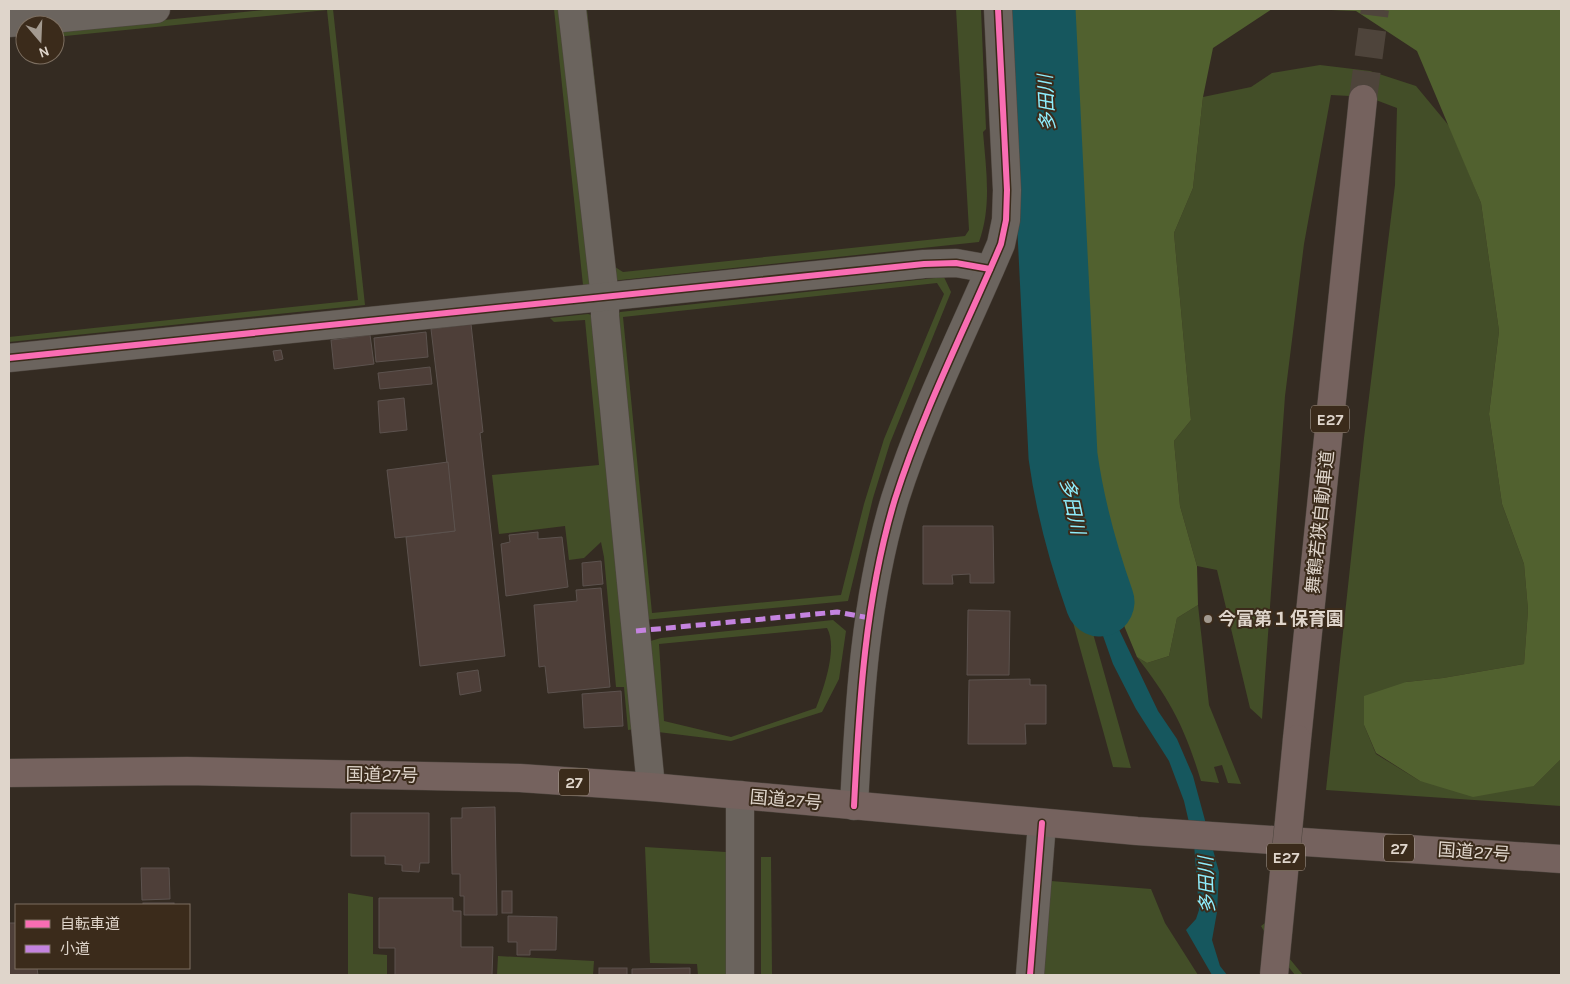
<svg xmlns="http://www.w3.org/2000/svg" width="1570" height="984" font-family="Karla,'Noto Sans JP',sans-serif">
<rect width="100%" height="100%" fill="#342b22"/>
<g fill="#434e28" fill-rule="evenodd">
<polygon points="274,9 333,9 365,305 9,342 9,337 358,300 327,10 55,37 55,31"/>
<polygon points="554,9 564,9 592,284 583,285"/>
<path d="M 580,9 L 587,9 L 615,267 L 623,272 L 965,236 L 969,230 L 956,9 L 981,9 L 986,129 L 983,132 C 986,169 992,206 979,242 L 611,281 Z"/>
<path d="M 1017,9 L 1028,9 L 1051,461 L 1057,506 L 1131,768 L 1113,767 C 1086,665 1052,563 1039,458 Z"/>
<polygon points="1320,65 1370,71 1416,86 1450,127 1481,203 1499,331 1489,414 1502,504 1524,564 1528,610 1524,664 1443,678 1406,682 1364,725 1376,754 1420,781 1534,786 1561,759 1561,806 1326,790 1364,438 1395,185 1397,108 1368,97 1331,95 1304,244 1285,396 1262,719 1250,708 1217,570 1197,566 1180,506 1174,441 1191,420 1174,233 1193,188 1203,97 1251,87 1272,73"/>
<path d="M 944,277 L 951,292 L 890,443 L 873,498 L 848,601 L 644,620 L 614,318 L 620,312 ZM 937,283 L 944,294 L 884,439 L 864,504 L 841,595 L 652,613 L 623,317 Z"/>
<polygon points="588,314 596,316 635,729 628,730 624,687 616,687 604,557 601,542 584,558 569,560 565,526 499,534 492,475 599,465 585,320 554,322 550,318"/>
<path d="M 1198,605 L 1209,705 L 1241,784 L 1228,783 L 1222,765 L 1214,767 L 1219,783 L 1201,781 C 1185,728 1171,701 1137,657 L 1147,663 L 1169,656 L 1177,618 Z"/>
<path d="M 833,620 L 846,631 L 839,679 L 822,712 L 731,741 L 658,732 L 647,642 L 661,638 ZM 827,628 C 838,647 824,688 816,708 L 731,737 L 664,721 L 659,644 Z"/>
<polygon points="645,847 726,852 728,975 698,975 697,964 650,963"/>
<polygon points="761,857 771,857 772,975 761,975"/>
<polygon points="1051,881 1151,889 1165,923 1198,975 1044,975"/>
<polygon points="348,893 373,897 373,954 387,955 387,975 348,975"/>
<polygon points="1265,923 1280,947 1303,975 1295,975 1275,950 1261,926"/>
<polygon points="498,956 594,961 593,975 497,975"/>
</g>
<g fill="#51612f">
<polygon points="1047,9 1272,9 1213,48 1203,97 1193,188 1174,233 1191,420 1174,441 1180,506 1197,566 1198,605 1177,618 1169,656 1147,663 1137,657 1118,611 1094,574 1077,512 1070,463 1047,69"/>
<polygon points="1306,9 1561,9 1561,759 1534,786 1473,797 1420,781 1376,753 1364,725 1364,696 1406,682 1443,678 1524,664 1528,610 1524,564 1502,504 1489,414 1499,331 1481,203 1417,51 1356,11"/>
</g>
<polygon fill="#16575e" points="1057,506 1077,512 1094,574 1113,617 1158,711 1177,739 1193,776 1219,872 1217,912 1212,940 1220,966 1227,975 1212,975 1186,930 1196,919 1199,910 1194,844 1184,801 1169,761 1136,709 1113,664"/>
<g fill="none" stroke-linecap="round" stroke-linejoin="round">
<path stroke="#16575e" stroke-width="69" d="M 1041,9 L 1063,456 C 1070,507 1083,554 1100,602"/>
</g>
<g fill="#4e3f39" stroke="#5c524e">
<polygon points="471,324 483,432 480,433 505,656 420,666 406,537 455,531 431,329"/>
<polygon points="426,332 428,357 376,362 374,338"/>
<polygon points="370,335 374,364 334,369 331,340"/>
<polygon points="281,350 283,359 275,361 273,351"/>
<polygon points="430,367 432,384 380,389 378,373"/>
<polygon points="404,398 407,430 380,433 378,401"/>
<polygon points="448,462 455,531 395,538 387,470"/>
<polygon points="923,526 993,526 994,583 970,583 970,574 952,575 953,584 923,584"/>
<polygon points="538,532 538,539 562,537 568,587 506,596 501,544 510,542 509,535"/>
<polygon points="601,561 603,584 583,586 582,563"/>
<polygon points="601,588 610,687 548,693 545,666 539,667 534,605 577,601 576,590"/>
<polygon points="968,610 1010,611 1009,675 967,675"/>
<polygon points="478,670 481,691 460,695 457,673"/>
<polygon points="1030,679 1030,685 1046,685 1046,724 1025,724 1026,744 968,744 969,680"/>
<polygon points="621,691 623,726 584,728 582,694"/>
<polygon points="495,807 497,915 464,915 464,896 460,896 460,874 452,874 451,818 462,818 462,808"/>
<polygon points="351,813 429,813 429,863 420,863 419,872 402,871 402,865 385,864 385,856 351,856"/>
<polygon points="141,868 169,868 170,899 142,900"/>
<rect x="502" y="891" width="10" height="22"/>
<polygon points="379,898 453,898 453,911 461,911 461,947 493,947 492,975 395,975 395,948 379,948"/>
<rect x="143" y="903" width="31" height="2"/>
<polygon points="508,916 557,917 556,950 530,950 530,955 517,955 517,942 508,942"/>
<polygon points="9,923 16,923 16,968 37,968 38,975 9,975"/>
<rect x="599" y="968" width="28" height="7"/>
<polygon points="690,968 690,975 632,975 632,969"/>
</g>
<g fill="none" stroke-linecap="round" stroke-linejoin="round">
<polyline stroke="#4e443b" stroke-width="28" stroke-dasharray="28 14" stroke-linecap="butt" points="1363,99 1375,9"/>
<g stroke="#4e463f" stroke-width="29">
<g id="minor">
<polyline points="572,9 605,298 605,316 651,787"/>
<polyline points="9,23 156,9"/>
<polyline points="9,358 924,264 956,263 990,269"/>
<path d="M 854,806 C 859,704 865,598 895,499 C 923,411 965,329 1001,244 L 1006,220 L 1007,190 L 998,9"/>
<polyline points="740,975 740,795"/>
<polyline points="1030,975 1042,823"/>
</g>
</g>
<g stroke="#4e463f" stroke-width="29">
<g id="highway">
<polyline points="1297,739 1363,99"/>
<polyline points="9,773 187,771 520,778 651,787 1137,831 1561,859"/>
</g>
</g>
<use href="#minor" stroke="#6b645e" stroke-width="28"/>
<use href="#highway" stroke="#75625e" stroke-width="28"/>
<g stroke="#4e463f" stroke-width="29" stroke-linecap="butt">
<polyline id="highway-bridge" points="1274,975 1297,739"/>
</g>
<use href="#highway-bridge" stroke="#75625e" stroke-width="28"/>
<polyline stroke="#c483df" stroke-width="5" stroke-dasharray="10 5" stroke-linecap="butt" points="636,631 837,612 870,618"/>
<g stroke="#3b2b1b" stroke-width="9">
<g id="cycleway">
<polyline points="9,358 924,264 956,263 990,269"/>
<path d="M 854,806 C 859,704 865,598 895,499 C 923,411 965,329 1001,244 L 1006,220 L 1007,190 L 998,9"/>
<polyline points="1030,975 1042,823"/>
</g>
</g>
<use href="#cycleway" stroke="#f96db3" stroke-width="6"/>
</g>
<circle fill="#a39a90" stroke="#3b2b1b" stroke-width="2" cx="1208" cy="619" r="5"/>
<g text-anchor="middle" stroke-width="4" stroke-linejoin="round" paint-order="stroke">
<g fill="#3b2b1b" stroke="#aea296" stroke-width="1">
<rect x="1311" y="405.5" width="38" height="27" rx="4"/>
<rect x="559" y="768.5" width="30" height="27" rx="4"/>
<rect x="1384" y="834.5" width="30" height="27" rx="4"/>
<rect x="1267" y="843.5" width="38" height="27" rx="4"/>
</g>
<g font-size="16" font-weight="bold" fill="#dfd5cb">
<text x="1330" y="425">E27</text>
<text x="574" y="788">27</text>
<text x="1399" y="854">27</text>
<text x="1286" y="863">E27</text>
</g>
<g font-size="18" fill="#dfd5cb" stroke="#3b2b1b">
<text transform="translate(1320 522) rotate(-84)" y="6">舞鶴若狭自動車道</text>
<text transform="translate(382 775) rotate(1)" y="6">国道27号</text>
<text transform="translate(786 800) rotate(5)" y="6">国道27号</text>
<text transform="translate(1474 852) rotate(4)" y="6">国道27号</text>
</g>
<g font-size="18" font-weight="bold" fill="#dfd5cb" stroke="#3b2b1b" text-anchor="start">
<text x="1218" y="625">今富第１保育園</text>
</g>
<g font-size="19" font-style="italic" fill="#8feefd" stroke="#3b2b1b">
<text transform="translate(1046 103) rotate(-93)" y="7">多田川</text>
<text transform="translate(1073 506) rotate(78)" y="7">多田川</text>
<text transform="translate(1206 885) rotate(-92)" y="7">多田川</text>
</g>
</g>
<rect width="1570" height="984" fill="none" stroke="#dfd5cb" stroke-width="20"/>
<rect x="15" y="904" width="175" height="65" fill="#3b2b1b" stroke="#7d6f61"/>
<rect x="25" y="920" width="25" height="8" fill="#f96db3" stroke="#7d6f61"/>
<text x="60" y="929" font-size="15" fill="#dfd5cb">自転車道</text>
<rect x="25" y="945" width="25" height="8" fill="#c483df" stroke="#7d6f61"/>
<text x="60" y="954" font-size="15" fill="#dfd5cb">小道</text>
<g transform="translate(40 40) rotate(161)"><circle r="24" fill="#3b2b1b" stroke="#7d6f61"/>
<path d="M0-4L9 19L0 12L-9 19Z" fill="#a39a90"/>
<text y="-8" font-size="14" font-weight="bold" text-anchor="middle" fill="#dfd5cb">N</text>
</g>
</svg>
